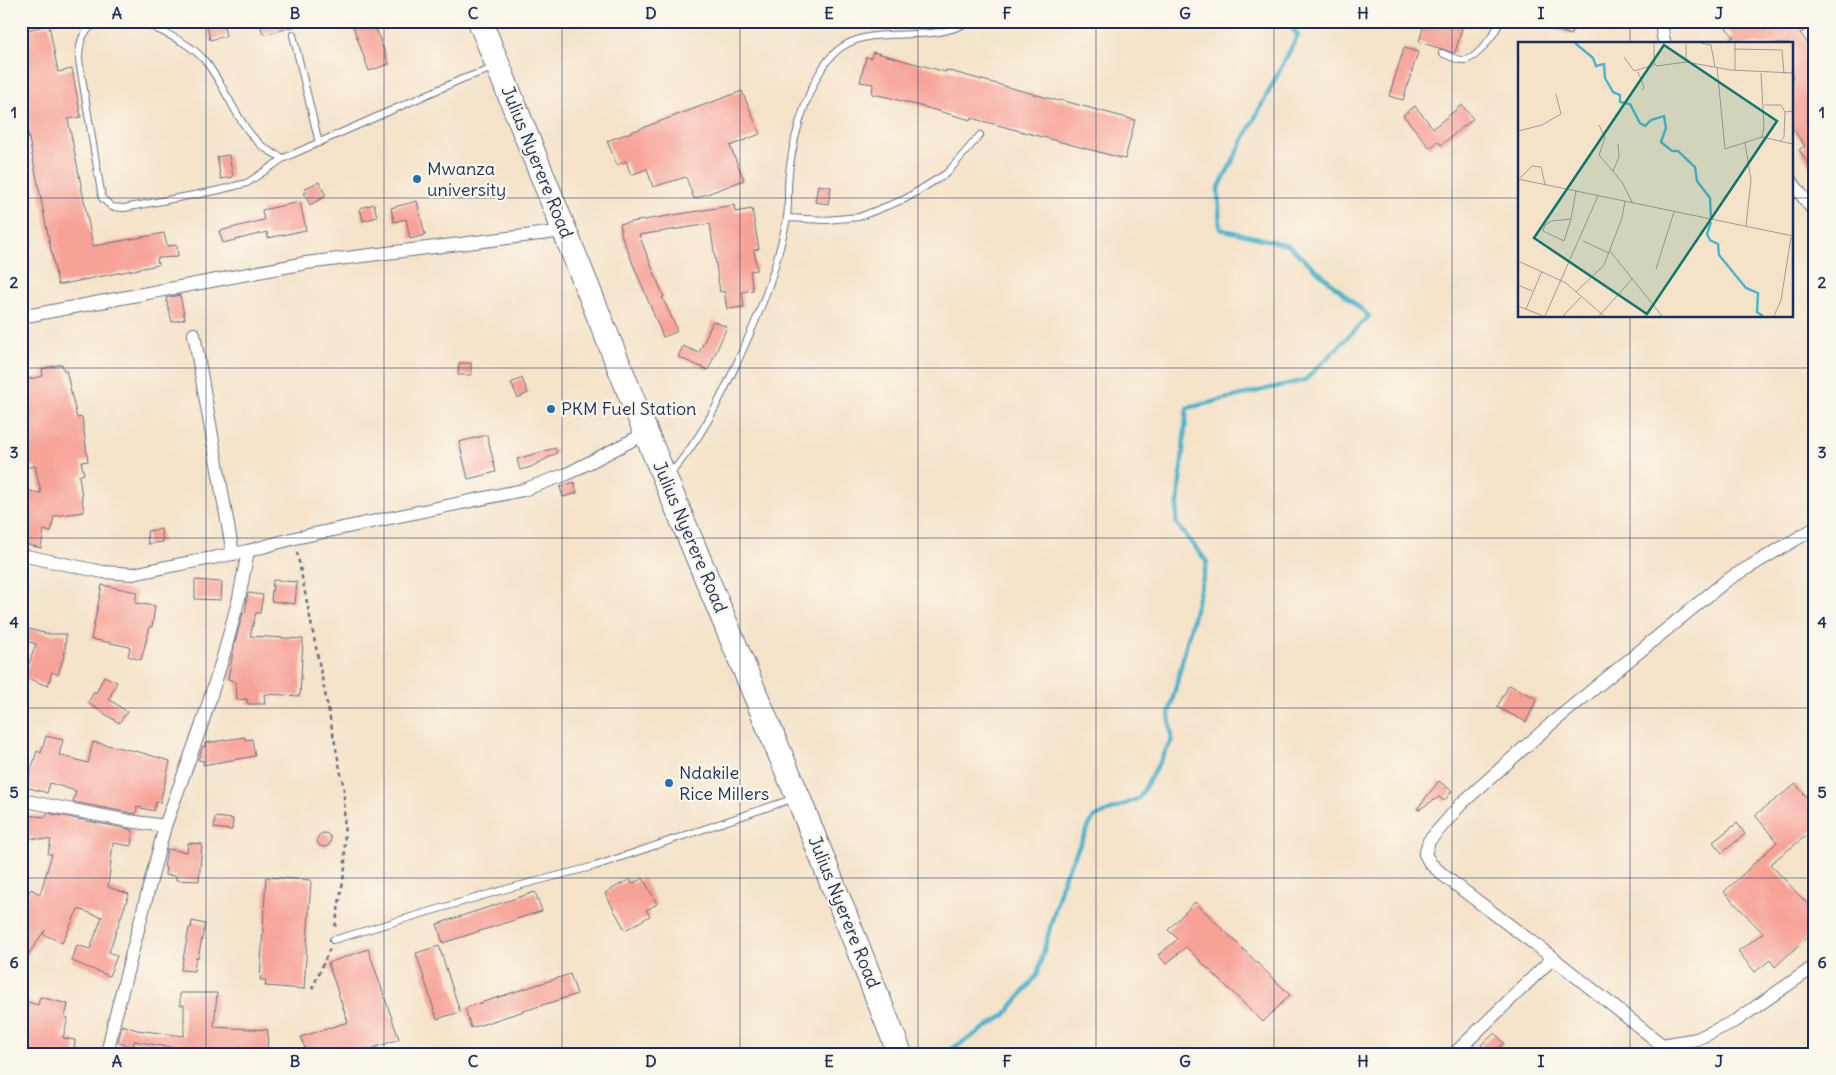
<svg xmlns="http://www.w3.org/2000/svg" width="1836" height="1075" font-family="Delius,sans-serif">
<rect width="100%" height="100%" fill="#fbf7ec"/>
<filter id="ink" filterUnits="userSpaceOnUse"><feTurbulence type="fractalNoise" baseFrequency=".02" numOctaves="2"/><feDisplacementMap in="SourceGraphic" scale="10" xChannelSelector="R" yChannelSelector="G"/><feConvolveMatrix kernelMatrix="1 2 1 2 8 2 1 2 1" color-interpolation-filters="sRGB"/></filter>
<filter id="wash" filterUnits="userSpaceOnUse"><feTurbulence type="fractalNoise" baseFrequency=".0096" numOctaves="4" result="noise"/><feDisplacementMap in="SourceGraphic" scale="20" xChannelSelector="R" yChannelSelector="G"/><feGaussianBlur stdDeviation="1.12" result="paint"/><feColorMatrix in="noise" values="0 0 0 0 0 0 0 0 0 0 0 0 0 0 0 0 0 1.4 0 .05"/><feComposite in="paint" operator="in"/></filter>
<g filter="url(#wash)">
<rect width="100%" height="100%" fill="#f5e3c9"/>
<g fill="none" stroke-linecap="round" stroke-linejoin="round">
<polyline stroke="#4eb4cc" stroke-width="4.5" points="944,1054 1005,1015 1037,975 1064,877 1093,818 1139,798 1172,740 1169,714 1207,562 1176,523 1187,408 1305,380 1369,316 1288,245 1220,229 1218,189 1298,35 1286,21"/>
</g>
<g id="blocks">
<g fill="#f7a297">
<polygon points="206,21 223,21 226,36 210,40"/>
<polygon points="259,21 301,21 302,24 272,33 263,34"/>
<polygon points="351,21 373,21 389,64 369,71"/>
<polygon points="1425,21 1464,21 1455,53 1419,42"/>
<polygon points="1559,21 1576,21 1571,35 1556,30"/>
<polygon points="1720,21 1758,21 1764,30 1778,21 1815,21 1815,23 1800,33 1815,54 1815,71 1809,76 1815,84 1815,173 1799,150 1805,146 1792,128 1792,44 1723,44 1734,37"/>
<polygon points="49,25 58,72 72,69 81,117 68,119 93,246 164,233 167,246 177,245 178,257 157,258 158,265 58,285 21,99 21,31"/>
<polygon points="1404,48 1418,52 1403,100 1389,96"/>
<polygon points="873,52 946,72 946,70 1059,101 1060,100 1135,120 1125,159 971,118 971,120 887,97 872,94 873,84 860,82 866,57 871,58"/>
<polygon points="742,91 760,134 730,146 744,180 694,199 686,177 653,187 647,169 631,175 626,161 617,165 607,141"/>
<polygon points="1462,105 1473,119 1441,145 1438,141 1430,148 1403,115 1415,106 1433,128"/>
<polygon points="229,155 233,177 221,179 217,157"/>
<polygon points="319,182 326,196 310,205 304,193 307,192 305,188"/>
<polygon points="818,185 831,187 828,204 815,202"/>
<polygon points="417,201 425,235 410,239 406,219 394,222 391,208"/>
<polygon points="300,202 306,230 268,238 267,232 223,243 219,231 264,220 262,210"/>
<polygon points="374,204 377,217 363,221 360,208"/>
<polygon points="734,205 735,212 752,209 759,249 754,250 757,270 750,271 753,290 742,292 744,307 727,309 724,291 720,292 710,224 639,235 664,297 662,297 676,327 676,332 663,337 622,237 620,224"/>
<polygon points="180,295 185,319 172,322 166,298"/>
<polygon points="713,321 727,327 708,370 678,357 683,346 699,353"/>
<polygon points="459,363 471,363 471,375 458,375"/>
<polygon points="62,364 64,371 66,370 77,418 82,417 88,461 81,462 84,474 79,476 84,512 54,516 51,532 44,530 41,548 21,543 21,532 29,491 41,493 35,466 21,468 21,418 28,417 21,381 43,376 42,369"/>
<polygon points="522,378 528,393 518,398 511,383"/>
<polygon points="487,435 496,472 468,479 459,442"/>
<polygon points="555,448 557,453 531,467 520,470 517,459"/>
<polygon points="574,482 577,493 563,497 560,487"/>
<polygon points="161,529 163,542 148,544 147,531"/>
<polygon points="195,580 222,582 221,600 195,599"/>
<polygon points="273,580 297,582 295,604 271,601"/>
<polygon points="102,585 137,592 135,603 155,606 152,627 150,626 141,660 128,656 130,647 91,639"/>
<polygon points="248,593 263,595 260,613 256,613 250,636 303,639 300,696 264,694 265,704 248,704 247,699 237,700 236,682 228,679 234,646 243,613 245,613"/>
<polygon points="21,627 48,634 66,634 65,653 58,675 52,672 48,686 24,677 36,644 21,640"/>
<polygon points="104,676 117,682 109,699 127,712 119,723 88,703 94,691 96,693"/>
<polygon points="1509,685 1537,699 1526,722 1497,707"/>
<polygon points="46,736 63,740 59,755 88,763 93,742 139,752 170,761 160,803 156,802 154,811 137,807 136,814 73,802 76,791 50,783 47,793 26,787 37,751 41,753"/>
<polygon points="245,737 245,740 252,739 255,756 203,765 204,761 198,760 203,746 205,747 205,743"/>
<polygon points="1439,781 1452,791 1444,801 1439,797 1418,810 1417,809"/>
<polygon points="1796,784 1815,808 1815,829 1770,864 1815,912 1815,930 1775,967 1770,960 1755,972 1738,951 1763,933 1724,892 1777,842 1755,815"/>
<polygon points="47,813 133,830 131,846 113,843 108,887 129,894 109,952 117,956 109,976 72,961 77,945 90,949 102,917 78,909 62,943 43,934 45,930 21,965 21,905 31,889 40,894 52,854 48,854 51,840 21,837 21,821 24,821 24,815 46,817"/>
<polygon points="215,817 233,819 232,830 214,828"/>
<polygon points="1737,823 1745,834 1722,853 1713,842"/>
<circle cx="324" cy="840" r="7"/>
<polygon points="188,843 202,844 199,881 176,880 176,876 165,875 166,867 164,867 167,849 187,852"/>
<polygon points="266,877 311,880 304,989 265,986 266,980 260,980"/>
<polygon points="643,878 657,904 646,910 650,916 625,930 605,893 630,879 632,884"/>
<polygon points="535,892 542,911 443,943 437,924"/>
<polygon points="1195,902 1290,995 1263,1022 1186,947 1166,964 1158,955 1178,939 1168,930"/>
<polygon points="192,921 205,924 198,958 196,957 194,971 181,970 189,928 191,928"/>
<polygon points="439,946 460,1012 437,1019 416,953"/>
<polygon points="368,949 399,1039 356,1054 307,1054 301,1037 348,1022 328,963"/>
<polygon points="570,974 577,994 471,1028 465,1008"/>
<polygon points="180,993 217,993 214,1027 268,1030 267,1054 191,1054 173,1051 174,1048 134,1041 133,1047 118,1043 122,1025 137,1030 184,1036 184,1005 180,1005"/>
<polygon points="40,997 68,1004 65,1017 68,1018 63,1038 75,1040 74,1054 32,1051 31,1054 21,1054 21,1011 24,1001 38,1005"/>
<polygon points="1495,1033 1504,1043 1492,1054 1489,1054 1481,1045"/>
</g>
</g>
</g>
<g filter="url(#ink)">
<use href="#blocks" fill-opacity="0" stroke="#676e83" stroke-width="1"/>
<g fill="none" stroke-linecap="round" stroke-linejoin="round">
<g stroke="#676e83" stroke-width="8">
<g id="lane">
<path d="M 99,21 C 82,32 79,40 79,60 L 102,198 L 112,207 L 124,208 L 215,191 L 247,183 L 284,158 L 462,79 L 494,68"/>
<path d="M 140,21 C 163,33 189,41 205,61 C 225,85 239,127 261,145 C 268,151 276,155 284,158"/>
<polyline points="1551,21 1553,22"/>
<polyline points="1650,21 1662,24"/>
<polyline points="293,35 319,143"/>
<path d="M 1442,53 C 1449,56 1457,61 1465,60 C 1479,58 1495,32 1501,21"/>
<polyline points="787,218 826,220 859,217 905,199 947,173 980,135"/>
<path d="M 670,474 C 700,440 717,406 736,365 C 751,332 765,301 775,266 C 779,251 784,234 787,218 C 789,203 787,188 789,173 C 793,137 811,67 842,47 C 878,23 929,46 970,21"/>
<polyline points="333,940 506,889 595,866 795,798"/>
</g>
</g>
<g stroke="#676e83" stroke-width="14">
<g id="street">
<path d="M 1664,21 C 1660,28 1663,37 1665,44"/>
<polyline points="1792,182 1815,213"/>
<polyline points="21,317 306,263 564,231"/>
<polyline points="194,334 233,554"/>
<polyline points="21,555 103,572 133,574 166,567 248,551 295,538 523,490 567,474 646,433"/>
<polyline points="21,800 129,821 165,826"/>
<polyline points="1662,1045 1697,1039 1737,1020 1815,966"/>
<polyline points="107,1054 114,1022 165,826 201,727 223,657 239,598 248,551"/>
<polyline points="1454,1054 1553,958"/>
<polyline points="1667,1054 1662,1045 1553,958 1443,875 1430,863 1425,854 1429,841 1461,804 1552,723 1727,580 1815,528"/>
</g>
</g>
<g stroke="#676e83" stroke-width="26">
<polyline id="highway" points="480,21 646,433 798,797 900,1054"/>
</g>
<g stroke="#676e83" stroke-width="2.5" stroke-dasharray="4 4" stroke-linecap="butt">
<polyline points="297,552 344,789 345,868 335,928"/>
<polyline points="312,989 330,948"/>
</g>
<use href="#lane" stroke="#fff" stroke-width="6"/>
<use href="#street" stroke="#fff" stroke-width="12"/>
<use href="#highway" stroke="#fff" stroke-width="24"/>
</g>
</g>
<path fill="none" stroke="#1b2f5e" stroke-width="1" stroke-opacity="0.55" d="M 206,21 L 206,1054M 384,21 L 384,1054M 562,21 L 562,1054M 740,21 L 740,1054M 918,21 L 918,1054M 1096,21 L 1096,1054M 1274,21 L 1274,1054M 1452,21 L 1452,1054M 1630,21 L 1630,44M 21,198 L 1520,198M 1792,198 L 1815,198M 1630,316 L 1630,1054M 21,368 L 1815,368M 21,538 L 1815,538M 21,708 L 1815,708M 21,878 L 1815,878"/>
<g fill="#1f6fb2" stroke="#fbf7ec" stroke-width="2">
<circle cx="417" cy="179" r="5"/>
<circle cx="551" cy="409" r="5"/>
<circle cx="669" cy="783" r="5"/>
</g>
<g text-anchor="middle" stroke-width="4.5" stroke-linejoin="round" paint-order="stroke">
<g font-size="18" fill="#1b2f5e" stroke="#fbf7ec">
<text transform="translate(537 162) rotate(68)" y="6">Julius Nyerere Road</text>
<text transform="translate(690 537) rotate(67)" y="6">Julius Nyerere Road</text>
<text transform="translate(844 912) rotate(68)" y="6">Julius Nyerere Road</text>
</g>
<g font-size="18" fill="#1b2f5e" stroke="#fbf7ec" text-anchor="start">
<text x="427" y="175">Mwanza<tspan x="427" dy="21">university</tspan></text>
<text x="561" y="415">PKM Fuel Station</text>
<text x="679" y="779">Ndakile<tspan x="679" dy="21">Rice Millers</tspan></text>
</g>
</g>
<g transform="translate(1518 42)">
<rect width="275" height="275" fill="#f5e3c9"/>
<path fill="none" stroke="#4eb4cc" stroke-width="2.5" d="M 57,1 L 75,16 L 78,24 L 86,22 L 87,36 L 95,50 L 102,53 L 102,60 L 112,62 L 122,81 L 127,84 L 133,78 L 146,74 L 148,86 L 143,100 L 154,109 L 160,109 L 177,125 L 179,139 L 192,156 L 193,176M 193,180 L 189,192 L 192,198 L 200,202 L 201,213 L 228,246 L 240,251 L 239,270 L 245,274"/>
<path fill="none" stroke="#9e9b9e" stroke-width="1" d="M 136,1 L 136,21 L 139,24 L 168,20 L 213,28 L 275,31M 183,1 L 193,3 L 197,25M 217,1 L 217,28M 168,2 L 168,20M 216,7 L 264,8 L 266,32M 106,15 L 116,29 L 136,23M 199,25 L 207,107 L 244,95 L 275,102M 120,30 L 126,45 L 124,48M 243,31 L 246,86 L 244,95M 246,63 L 263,63 L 267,70M 81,83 L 87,96 L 81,113 L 104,140 L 114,160M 0,89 L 24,83 L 43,72 L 38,52M 262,99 L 266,95 L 267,70 L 275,69M 227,101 L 233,138 L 228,184M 95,129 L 101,115 L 100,102M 2,136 L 14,124 L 23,125 L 27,142M 0,137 L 275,194M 53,177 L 46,199 L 25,189 L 27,183 L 34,179 L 53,177 L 58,149M 65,199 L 91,211M 92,209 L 144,274M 0,219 L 48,241 L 86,274M 138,227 L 156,170M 0,243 L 14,249M 58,250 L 86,223 L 104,176 L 107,159M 0,264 L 25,274M 8,267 L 24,229M 27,274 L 80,154M 45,274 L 63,255M 81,274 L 114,237M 126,274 L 136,261M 256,274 L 263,258 L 273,195"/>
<path fill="#0f766e" fill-opacity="0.15" stroke="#0f766e" stroke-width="2.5" d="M 146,3 L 259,79 L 129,272 L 16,196 Z"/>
<rect width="275" height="275" fill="none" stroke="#1b2f5e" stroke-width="2.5"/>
</g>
<rect width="1836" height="1075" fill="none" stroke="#fbf7ec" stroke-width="55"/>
<rect x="28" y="28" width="1780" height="1020" fill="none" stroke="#1b2f5e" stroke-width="2"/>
<g font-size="16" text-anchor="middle" font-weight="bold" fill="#1b2f5e">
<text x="117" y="19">A</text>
<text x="295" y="19">B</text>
<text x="473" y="19">C</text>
<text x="651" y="19">D</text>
<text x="829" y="19">E</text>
<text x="1007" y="19">F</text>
<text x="1185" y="19">G</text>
<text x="1363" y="19">H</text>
<text x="1541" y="19">I</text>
<text x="1719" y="19">J</text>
<text x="14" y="118">1</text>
<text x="1822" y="118">1</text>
<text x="14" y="288">2</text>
<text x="1822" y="288">2</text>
<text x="14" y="458">3</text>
<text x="1822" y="458">3</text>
<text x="14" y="628">4</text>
<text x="1822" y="628">4</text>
<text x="14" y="798">5</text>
<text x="1822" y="798">5</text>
<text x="14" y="968">6</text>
<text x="1822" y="968">6</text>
<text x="117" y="1067">A</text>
<text x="295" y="1067">B</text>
<text x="473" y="1067">C</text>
<text x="651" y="1067">D</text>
<text x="829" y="1067">E</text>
<text x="1007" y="1067">F</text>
<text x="1185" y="1067">G</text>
<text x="1363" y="1067">H</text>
<text x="1541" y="1067">I</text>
<text x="1719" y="1067">J</text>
</g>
</svg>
